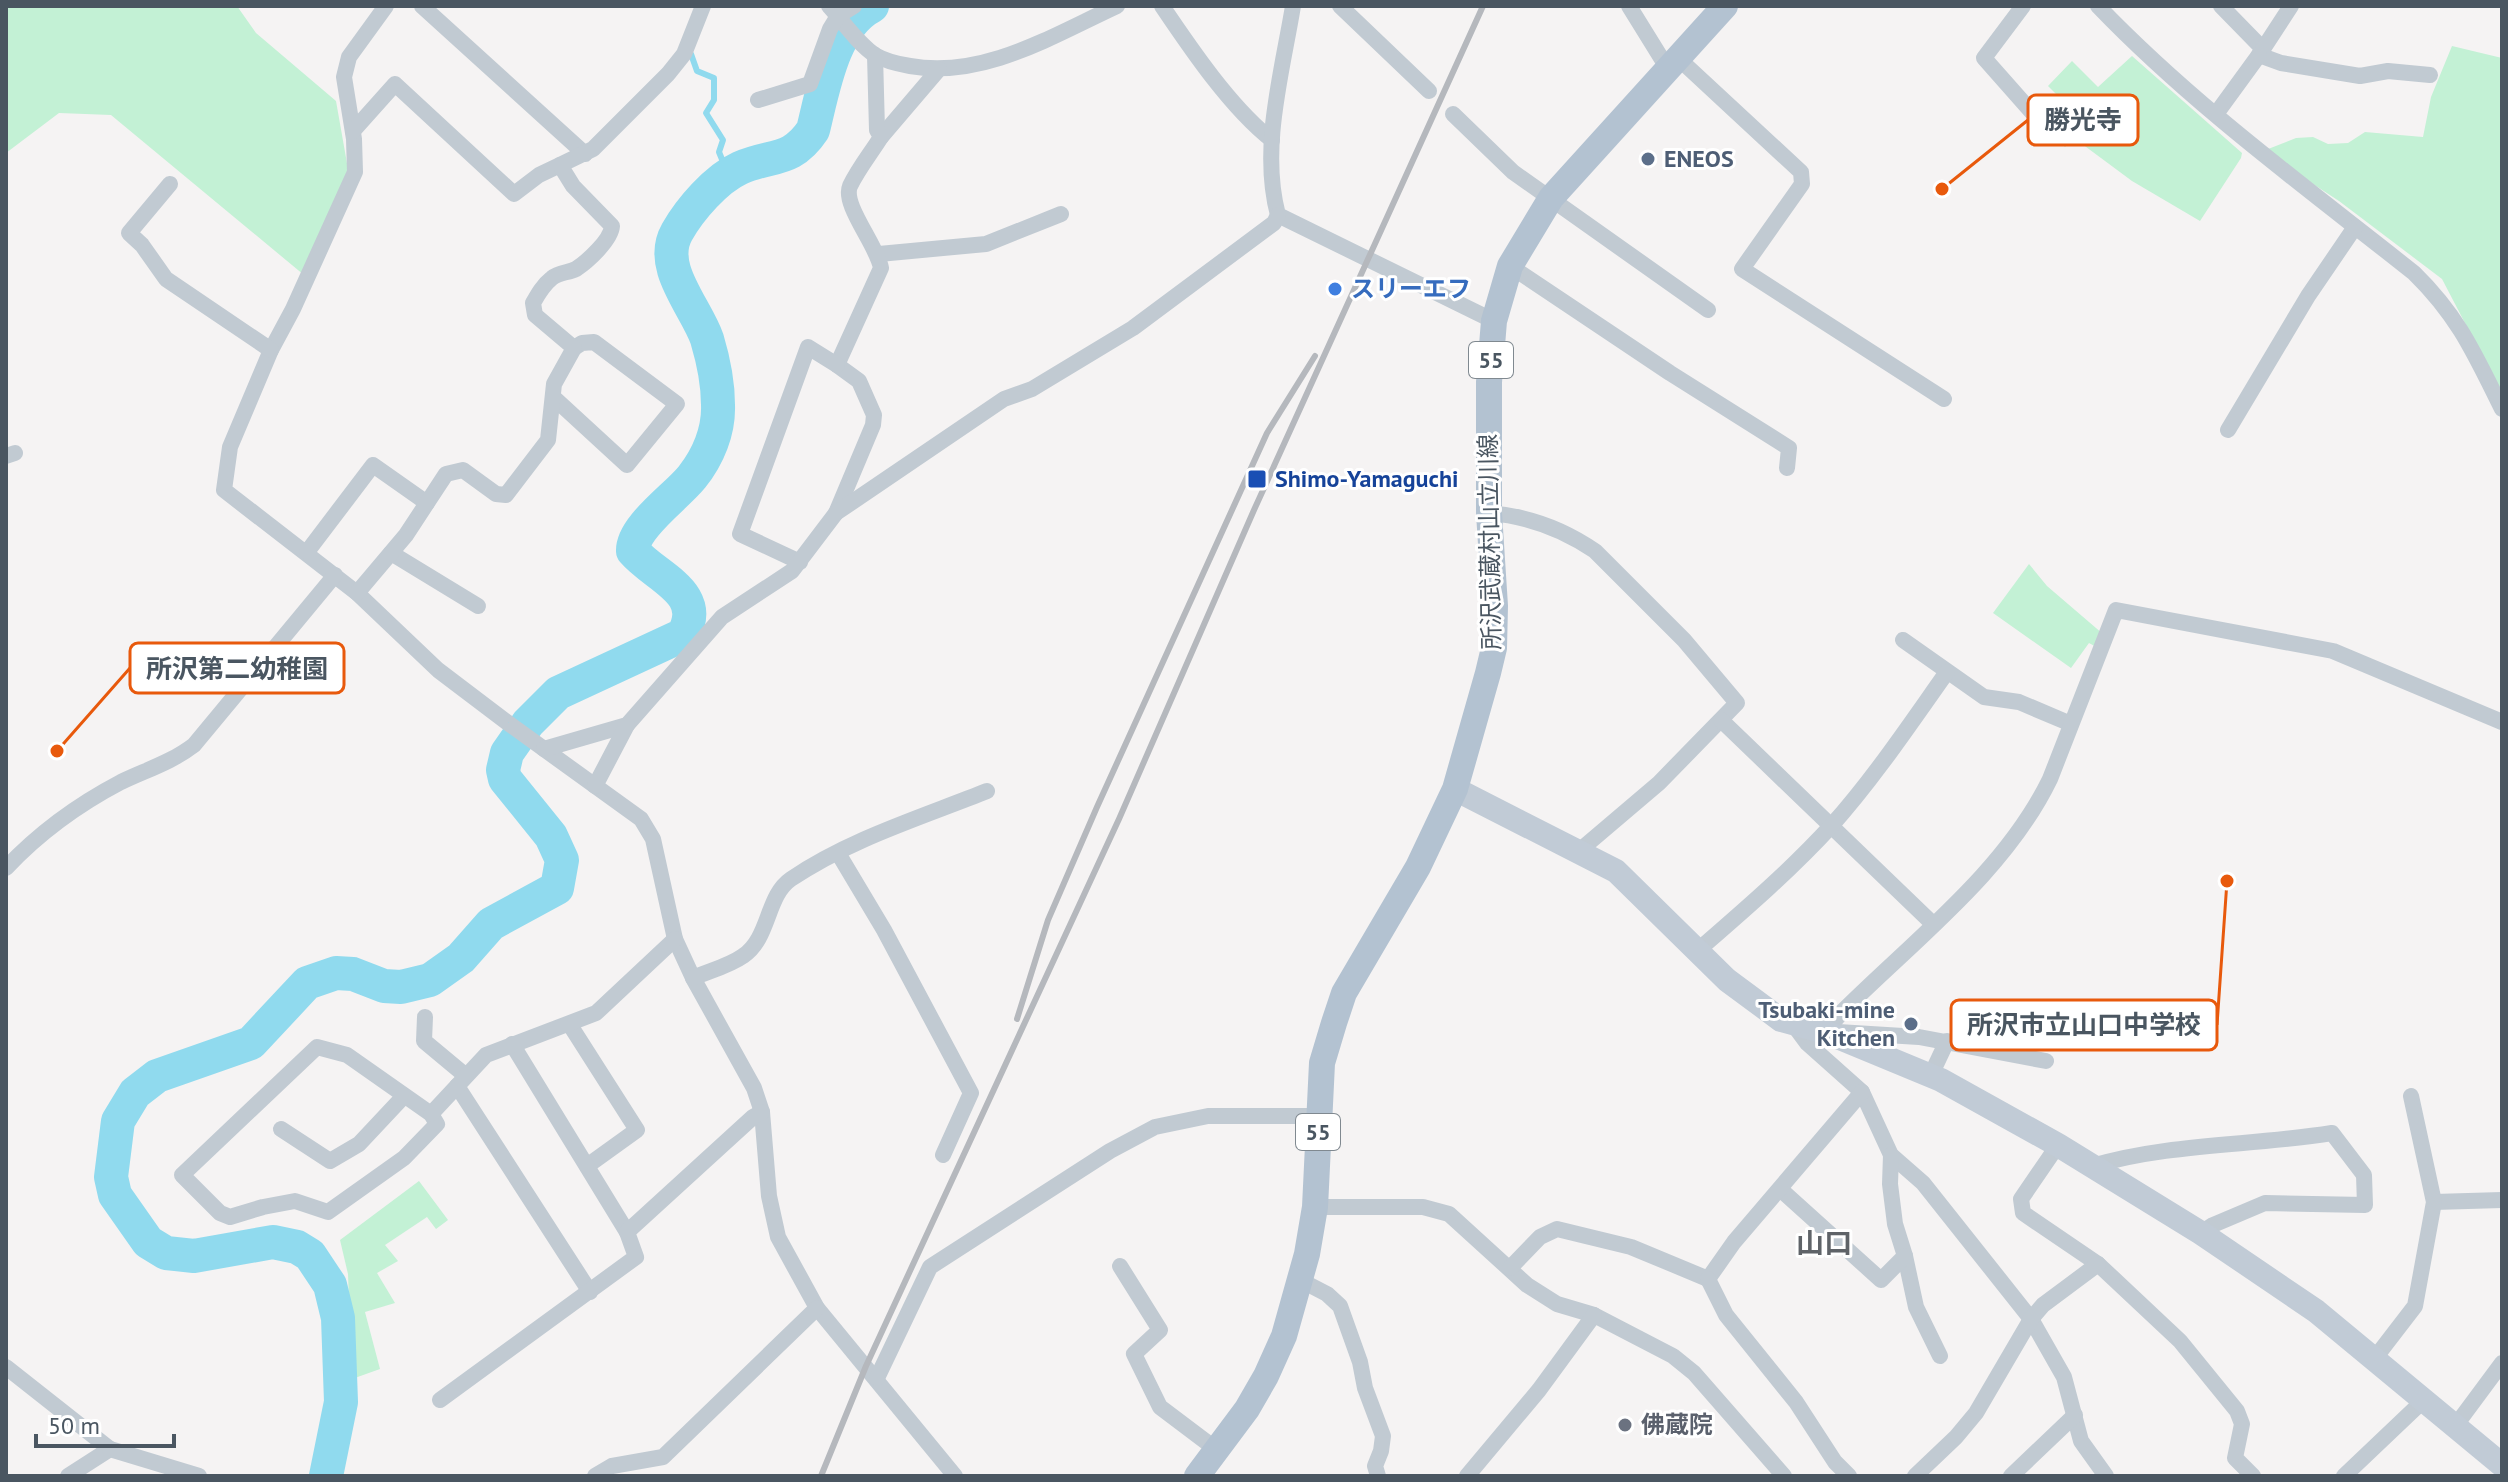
<svg xmlns="http://www.w3.org/2000/svg" width="2508" height="1482" font-family="'PT Sans','Noto Sans JP',sans-serif">
<rect width="100%" height="100%" fill="#f5f3f3"/>
<g fill="#c3f1d5">
<polygon points="6,6 237,6 256,33 336,101 348,169 304,275 111,115 59,113 6,153"/>
<polygon points="2452,46 2502,58 2502,394 2442,279 2339,201 2263,151 2296,138 2313,137 2328,144 2348,143 2365,132 2423,137 2431,97"/>
<polygon points="2132,56 2242,153 2241,158 2200,221 2132,181 2074,138 2065,147 2054,136 2058,132 2051,124 2068,106 2048,86 2072,61 2098,87"/>
<polygon points="2029,564 2047,586 2103,634 2098,648 2089,643 2071,668 1993,613"/>
<polygon points="419,1181 448,1220 436,1229 427,1217 385,1245 398,1261 377,1273 395,1303 365,1312 380,1369 352,1379 348,1274 340,1240"/>
</g>
<g fill="none" stroke-linecap="round" stroke-linejoin="round">
<polyline stroke="#90daee" stroke-width="6" points="691,54 697,71 714,78 714,100 706,113 723,140 719,152 728,174"/>
<path stroke="#90daee" stroke-width="34" d="M 326,1476 L 341,1402 L 338,1318 L 330,1285 L 310,1255 L 297,1247 L 273,1242 L 194,1256 L 166,1253 L 148,1242 L 115,1195 L 111,1177 L 118,1121 L 135,1093 L 157,1076 L 251,1043 L 307,983 L 336,973 L 353,974 L 384,986 L 401,987 L 430,980 L 461,958 L 491,924 L 557,888 L 562,860 L 551,836 L 505,779 L 503,770 L 507,753 L 528,723 L 558,693 L 683,635 C 707,592 656,578 633,551 C 632,527 676,497 692,477 C 708,457 719,431 718,405 C 718,383 713,359 707,339 C 696,307 657,267 677,232 C 690,209 716,179 740,168 C 772,154 791,163 813,130 C 823,90 833,26 872,6"/>
<g stroke="#c1cad2" stroke-width="16">
<polyline points="386,6 349,57 344,77 354,139 355,172 293,309 271,350 230,447 224,490 357,593 438,670 508,723 641,819 653,839 675,939 693,978 754,1088 762,1112 769,1196 778,1237 817,1308 955,1476"/>
<polyline points="422,6 585,154"/>
<path d="M 829,6 C 843,21 857,43 875,55 C 885,61 898,64 910,66 C 983,79 1052,36 1117,6"/>
<path d="M 1162,6 C 1191,49 1231,108 1272,140"/>
<path d="M 1293,6 C 1282,73 1260,149 1278,215 L 1494,321"/>
<polyline points="1340,6 1429,91"/>
<polyline points="1629,6 1668,69"/>
<polyline points="2023,6 1984,58 2037,118"/>
<path d="M 2098,6 C 2193,105 2307,188 2414,273 C 2459,317 2475,355 2502,409"/>
<polyline points="2221,6 2263,49 2259,55 2281,63 2360,76 2388,71 2430,75"/>
<polyline points="2263,49 2291,6"/>
<polyline points="1678,58 1801,172 1802,184 1742,269 1944,399"/>
<polyline points="758,100 810,84 830,29 838,16 854,6"/>
<polyline points="1453,114 1513,172 1708,310"/>
<polyline points="2216,114 2259,55"/>
<polyline points="353,131 395,84 514,194 539,175 560,165"/>
<polyline points="881,137 939,69"/>
<polyline points="170,184 129,233 142,245 166,279 271,350"/>
<polyline points="879,254 986,244 1061,214"/>
<polyline points="1510,266 1670,373 1789,448 1787,468"/>
<polyline points="553,397 627,465 677,404 594,342 582,343 574,348"/>
<polyline points="2228,430 2308,296 2355,227"/>
<polyline points="6,456 15,453"/>
<path d="M 836,513 L 873,425 L 874,415 L 859,381 L 837,365 L 881,268 C 877,245 842,205 850,186 C 858,169 871,153 881,137 L 877,130 L 875,55"/>
<path d="M 1489,513 C 1528,516 1563,529 1595,551 L 1684,640 L 1737,703 L 1659,783 L 1579,851"/>
<polyline points="307,552 373,465 427,503"/>
<polyline points="391,553 478,606"/>
<polyline points="800,562 740,534 808,347 837,365"/>
<path d="M 357,593 L 406,535 L 446,474 L 463,470 L 496,494 L 506,495 L 548,440 L 554,384 L 574,348 L 535,315 L 533,303 C 538,294 543,285 552,278 C 559,272 568,273 576,269 C 588,261 611,240 612,226 L 573,186 L 560,165 L 593,149 L 668,74 L 684,54 L 703,6"/>
<polyline points="1903,640 1984,697 2019,702 2071,724"/>
<polyline points="1721,720 1933,924"/>
<polyline points="544,749 627,725 722,617 792,571 836,513 1004,399 1032,389 1133,328 1274,223 1278,215"/>
<polyline points="595,786 627,725"/>
<polyline points="838,853 884,930 971,1093 943,1155"/>
<path d="M 6,868 C 39,833 79,804 121,782 C 146,770 172,762 194,745 L 335,575"/>
<path d="M 1696,952 C 1742,912 1790,871 1832,825 C 1874,778 1910,724 1947,672"/>
<path d="M 693,978 C 709,971 729,966 743,956 C 770,938 766,896 791,879 C 850,839 922,817 987,791"/>
<polyline points="425,1017 424,1041 466,1076"/>
<polyline points="1793,1024 1807,1043 1862,1092 1891,1155 1923,1183 2031,1319 2064,1377 2081,1441 2106,1476"/>
<polyline points="570,1025 637,1130 587,1166"/>
<path d="M 1825,1032 L 1841,1013 C 1913,941 2005,872 2050,779 L 2116,610 L 2333,651 L 2502,722"/>
<polyline points="1838,1032 1919,1037 2046,1061"/>
<polyline points="512,1044 627,1232"/>
<polygon points="317,1047 347,1055 431,1114 437,1124 404,1158 328,1212 295,1201 263,1207 230,1217 220,1213 182,1175"/>
<polyline points="1931,1075 1947,1041"/>
<polyline points="457,1086 590,1292"/>
<polyline points="431,1114 486,1055 596,1013 675,939"/>
<polyline points="281,1129 330,1161 359,1144 404,1096"/>
<polyline points="2058,1145 2021,1199 2023,1213 2098,1264 2180,1341 2237,1411 2242,1424 2235,1458 2253,1476"/>
<polyline points="1891,1155 1890,1184 1895,1224 1905,1256 1916,1307 1940,1356"/>
<path d="M 2092,1166 C 2170,1143 2252,1146 2332,1133 L 2364,1175 L 2365,1205 L 2265,1203 L 2213,1225 L 2201,1233"/>
<polyline points="1780,1189 1881,1280 1905,1256"/>
<polyline points="2434,1202 2502,1200"/>
<polyline points="1315,1207 1423,1207 1449,1214 1527,1285 1557,1304 1594,1315 1673,1356 1694,1373 1784,1476"/>
<polyline points="1120,1266 1160,1330 1134,1354 1160,1407 1217,1450"/>
<polyline points="1510,1268 1540,1237 1557,1229 1631,1247 1708,1279 1734,1242 1862,1092"/>
<polyline points="1708,1279 1726,1315 1796,1402 1835,1462 1849,1476"/>
<polyline points="1300,1280 1327,1294 1340,1306 1360,1362 1365,1388 1383,1436 1381,1451 1375,1466 1378,1476"/>
<polyline points="2375,1358 2415,1306 2434,1202 2411,1096"/>
<polyline points="6,1367 110,1449 68,1476"/>
<polyline points="877,1378 930,1267 1110,1151 1155,1127 1208,1116 1318,1116"/>
<polyline points="440,1400 636,1257 627,1232 753,1117 762,1112"/>
<polyline points="2456,1425 2502,1363"/>
<polyline points="110,1449 199,1476"/>
<polyline points="595,1476 612,1466 663,1457 817,1308"/>
<polyline points="1467,1476 1539,1390 1594,1315"/>
<polyline points="1915,1476 1956,1437 1976,1413 2031,1319 2043,1305 2098,1264"/>
<polyline points="2011,1476 2075,1415"/>
<polyline points="2344,1476 2425,1399"/>
</g>
<polyline stroke="#c1cbd6" stroke-width="24" points="1455,789 1616,871 1727,980 1781,1020 1825,1032 1941,1080 2058,1145 2201,1233 2316,1311 2502,1465"/>
<polyline stroke="#b3c2d1" stroke-width="26" points="1197,1476 1247,1409 1266,1376 1284,1336 1307,1254 1315,1207 1322,1063 1334,1023 1344,993 1418,867 1455,789 1488,673 1494,648 1495,606 1489,513 1489,382 1494,321 1510,266 1551,198 1725,6"/>
<g stroke="#b5b8bd" stroke-width="6">
<polyline points="1017,1019 1048,920 1097,807 1267,433 1315,356"/>
<polyline points="821,1476 866,1366 1119,819 1254,510 1483,6"/>
</g>
</g>
<g fill="#5c6f8a" stroke="#fff" stroke-width="3">
<circle cx="1648" cy="159" r="8"/>
<circle cx="1911" cy="1024" r="8"/>
</g>
<circle fill="#3f7fe0" stroke="#fff" stroke-width="3" cx="1335" cy="289" r="8"/>
<rect fill="#1a4fb4" stroke="#fff" stroke-width="3" x="1247" y="469" width="20" height="20" rx="4"/>
<circle fill="#6b7280" stroke="#fff" stroke-width="3" cx="1625" cy="1425" r="8"/>
<g text-anchor="middle" stroke-width="6" stroke-linejoin="round" paint-order="stroke">
<g fill="#fff" stroke="#808990" stroke-width="2">
<rect x="1469" y="342" width="44" height="36" rx="6"/>
<rect x="1296" y="1114" width="44" height="36" rx="6"/>
</g>
<g font-size="22" font-weight="bold" fill="#4a5661">
<text x="1491" y="368">55</text>
<text x="1318" y="1140">55</text>
</g>
<g font-size="24" font-weight="bold" fill="#4e5e75" stroke="#fff" text-anchor="start">
<text x="1664" y="167">ENEOS</text>
<text x="1895" y="1018" text-anchor="end">Tsubaki-mine<tspan x="1895" dy="28">Kitchen</tspan></text>
</g>
<g font-size="24" font-weight="bold" fill="#366cbe" stroke="#fff" text-anchor="start">
<text x="1351" y="297">スリーエフ</text>
</g>
<g font-size="24" font-weight="bold" fill="#164399" stroke="#fff" text-anchor="start">
<text x="1275" y="487">Shimo-Yamaguchi</text>
</g>
<g font-size="24" fill="#4a5661" stroke="#fff">
<text transform="translate(1490 542) rotate(-91)" y="8">所沢武蔵村山立川線</text>
</g>
<g font-size="24" font-weight="bold" fill="#5b616d" stroke="#fff" text-anchor="start">
<text x="1641" y="1433">佛蔵院</text>
</g>
<g font-size="28" font-weight="bold" fill="#5f6368" stroke="#fff">
<text x="1824" y="1253">山口</text>
</g>
</g>
<path fill="none" stroke="#e8590c" stroke-width="3" d="M1942 189L2028 120M57 751L130 668M2227 881L2217 1025"/>
<g fill="#e8590c" stroke="#fff" stroke-width="3">
<circle cx="1942" cy="189" r="8"/>
<circle cx="57" cy="751" r="8"/>
<circle cx="2227" cy="881" r="8"/>
</g>
<g fill="#fff" stroke="#e8590c" stroke-width="3">
<rect x="2028" y="95" width="110" height="50" rx="8"/>
<rect x="130" y="643" width="214" height="50" rx="8"/>
<rect x="1951" y="1000" width="266" height="50" rx="8"/>
</g>
<g font-size="26" text-anchor="middle" font-weight="bold" fill="#4a5661">
<text x="2083" y="129">勝光寺</text>
<text x="237" y="678">所沢第二幼稚園</text>
<text x="2084" y="1034">所沢市立山口中学校</text>
</g>
<rect width="2508" height="1482" fill="none" stroke="#4a5661" stroke-width="16"/>
<path d="M36 1434v12h138v-12" fill="none" stroke="#4a5661" stroke-width="4"/>
<text x="48" y="1434" font-size="24" fill="#4a5661" stroke="#ffffff" stroke-width="6" paint-order="stroke">50 m</text>
</svg>
